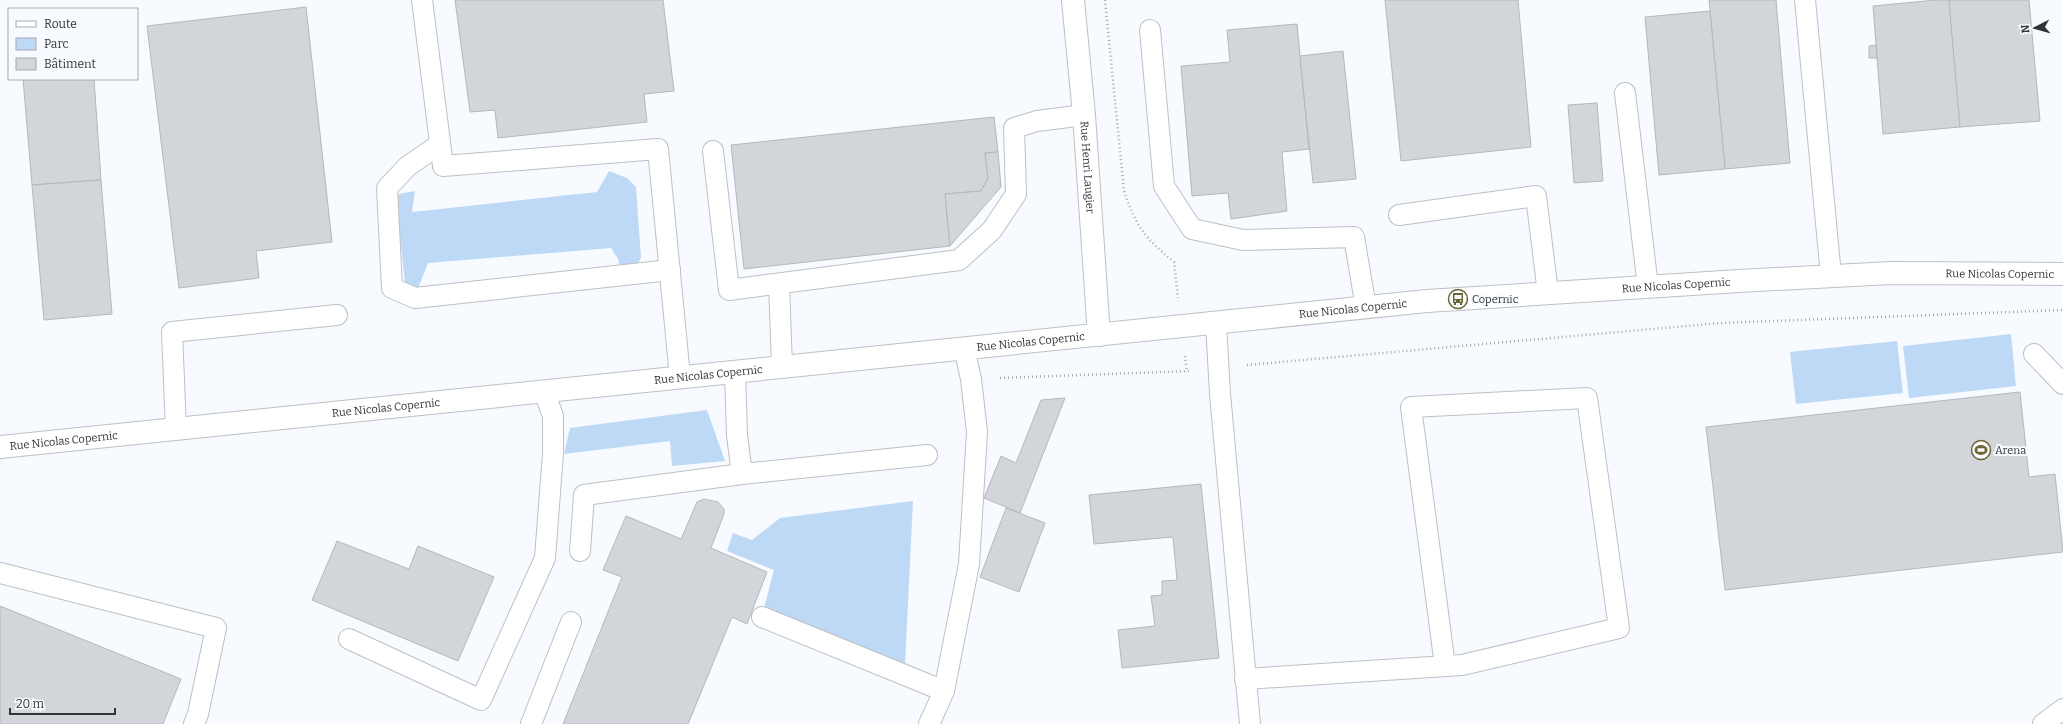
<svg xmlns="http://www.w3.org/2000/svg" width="2063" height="724" font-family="Bitter,serif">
<rect width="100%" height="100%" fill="#f7faff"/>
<g fill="#bed9f6">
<polygon points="609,171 627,178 636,187 641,258 636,266 620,268 618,259 611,248 428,263 417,291 405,284 397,206 399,194 415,191 412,212 597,192"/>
<polygon points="2011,334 2016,386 1909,398 1903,346"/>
<polygon points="1897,341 1903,393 1796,404 1790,352"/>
<polygon points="707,410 725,461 672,466 670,441 564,454 570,428"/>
<polygon points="913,501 905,664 764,608 774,570 727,551 733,533 752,540 780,518"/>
</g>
<g fill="#d2d6db" stroke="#b4b8bd">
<polygon points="455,0 663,0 674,91 644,94 647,122 498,138 495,110 470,112"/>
<polygon points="1385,0 1518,0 1531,147 1401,161"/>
<polygon points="1709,0 1776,0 1790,163 1725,169"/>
<polygon points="1936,0 1949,0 1960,127 1883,134 1873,6"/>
<polygon points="1949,0 2029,0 2040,121 1960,127"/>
<polygon points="306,7 332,242 256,251 259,278 179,288 147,26"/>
<polygon points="1710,11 1725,169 1659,175 1645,17"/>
<polygon points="1297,24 1309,149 1282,152 1287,211 1231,219 1228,193 1192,196 1181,66 1230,62 1227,30"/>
<polygon points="1876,45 1877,58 1869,58 1869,46"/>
<polygon points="1343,51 1356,179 1313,183 1300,56"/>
<polygon points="23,79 94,79 101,180 32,185"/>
<polygon points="1597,103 1603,181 1574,183 1568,105"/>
<polygon points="994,117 998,152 985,153 988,178 981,191 945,194 950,246 744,269 731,145"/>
<polygon points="998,152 1001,187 950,246 945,194 981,191 988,178 985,153"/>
<polygon points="101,180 112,314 44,320 32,185"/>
<polygon points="2020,392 2029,477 2055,474 2063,552 1725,590 1706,427"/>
<polygon points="1065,398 1020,513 984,498 1001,456 1016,463 1041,400"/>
<polygon points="1201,484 1219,658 1122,668 1118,630 1155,626 1151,596 1162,595 1162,581 1177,580 1173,537 1094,544 1089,495"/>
<polygon points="704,499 718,502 724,509 724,514 711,548 767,572 747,624 732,617 688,724 563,724 622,577 603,570 626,516 681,539 697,502"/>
<polygon points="1006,508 1045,523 1019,592 980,577"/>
<polygon points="337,541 409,569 418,546 494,577 458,661 312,600"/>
<polygon points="0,606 181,679 163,724 0,724"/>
</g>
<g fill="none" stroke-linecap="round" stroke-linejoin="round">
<g stroke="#bcc0c5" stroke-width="22">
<g id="service">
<polyline points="422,0 443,166 658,149 680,377"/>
<polyline points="1805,0 1831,276"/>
<polyline points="1150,30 1164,186 1192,229 1243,240 1354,237 1366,308"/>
<polyline points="1625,93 1648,287"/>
<polyline points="440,144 408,166 387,188 392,288 415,298 670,270"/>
<polyline points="713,151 729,290 959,260 992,230 1016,194 1014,128 1037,121 1084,115"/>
<polyline points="1399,215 1536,196 1548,293"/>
<polyline points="779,284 782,367"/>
<polyline points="1216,323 1220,394 1250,724"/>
<polyline points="2034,354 2063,384"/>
<polyline points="735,372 737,435 742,474 927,455"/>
<polyline points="176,429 172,332 337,315"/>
<polyline points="580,551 584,495 742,474"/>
<polyline points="0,573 216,628 198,714 194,724"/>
<polyline points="762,617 944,691 969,564 977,432 971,379 964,348"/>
<polyline points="349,639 481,700 545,558 553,453 553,416 544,391"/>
<polyline points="1245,679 1462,665 1619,628 1587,398 1411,407 1445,666"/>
<polyline points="531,724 571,622"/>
<polyline points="929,724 944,691"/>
<polyline points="2043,724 2063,709"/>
</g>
</g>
<g stroke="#bcc0c5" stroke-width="24">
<g id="minor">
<path id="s1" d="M 1073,0 L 1084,115 L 1099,335"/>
<path id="s2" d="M 0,447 L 1427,301 L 1739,281 L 1891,273 L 2063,274"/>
</g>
</g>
<g stroke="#a5a7ab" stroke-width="2.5" stroke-dasharray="1 3" stroke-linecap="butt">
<path d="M 1105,0 L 1124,191 C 1137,228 1144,237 1174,262 L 1178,298"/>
<polyline points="1185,356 1187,372"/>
<polyline points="1247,365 1720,323 2063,310"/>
<polyline points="1000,378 1191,371"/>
</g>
<use href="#service" stroke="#fff" stroke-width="20"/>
<use href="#minor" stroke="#fff" stroke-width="22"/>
</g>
<defs>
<g id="bus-ring" transform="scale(1)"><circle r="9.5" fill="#f7faff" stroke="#6d6633" stroke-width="1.5"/><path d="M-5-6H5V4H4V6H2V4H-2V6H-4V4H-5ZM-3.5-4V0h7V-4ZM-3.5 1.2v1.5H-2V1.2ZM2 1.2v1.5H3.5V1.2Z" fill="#6d6633"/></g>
<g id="stadium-ring" transform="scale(1)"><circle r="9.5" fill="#f7faff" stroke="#6d6633" stroke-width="1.5"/><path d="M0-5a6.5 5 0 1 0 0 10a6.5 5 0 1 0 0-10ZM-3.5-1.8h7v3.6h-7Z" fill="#6d6633"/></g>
</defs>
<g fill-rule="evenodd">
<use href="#bus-ring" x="1458" y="299"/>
<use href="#stadium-ring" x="1981" y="450"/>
</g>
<g text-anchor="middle" stroke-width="4" stroke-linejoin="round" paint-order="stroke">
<g font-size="11" fill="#323436" stroke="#f7faff">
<text dy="4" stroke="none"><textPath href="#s1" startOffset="168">Rue Henri Laugier</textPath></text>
<text dy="4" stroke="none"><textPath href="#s2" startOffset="2008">Rue Nicolas Copernic</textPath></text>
<text dy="4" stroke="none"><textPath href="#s2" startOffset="1684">Rue Nicolas Copernic</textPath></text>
<text dy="4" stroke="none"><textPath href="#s2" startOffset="1360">Rue Nicolas Copernic</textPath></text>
<text dy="4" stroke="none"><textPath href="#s2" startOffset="1036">Rue Nicolas Copernic</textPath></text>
<text dy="4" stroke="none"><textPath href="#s2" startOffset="712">Rue Nicolas Copernic</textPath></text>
<text dy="4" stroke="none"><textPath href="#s2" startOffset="388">Rue Nicolas Copernic</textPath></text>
<text dy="4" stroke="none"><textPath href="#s2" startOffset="64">Rue Nicolas Copernic</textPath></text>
</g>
<g font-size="11" fill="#323436" stroke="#f7faff" text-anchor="start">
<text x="1472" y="303">Copernic</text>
<text x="1995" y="454">Arena</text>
</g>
</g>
<rect x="8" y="8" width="130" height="72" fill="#f7faff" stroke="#a8abaf"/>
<rect x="16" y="21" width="20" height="6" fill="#ffffff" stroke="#a8abaf"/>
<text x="44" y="28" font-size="12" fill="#323436">Route</text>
<rect x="16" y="38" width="20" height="12" fill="#bed9f6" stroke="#a8abaf"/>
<text x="44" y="48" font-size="12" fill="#323436">Parc</text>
<rect x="16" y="58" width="20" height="12" fill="#d2d6db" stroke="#a8abaf"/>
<text x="44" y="68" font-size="12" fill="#323436">Bâtiment</text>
<g transform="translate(2035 28) rotate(264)" stroke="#f7faff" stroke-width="3" paint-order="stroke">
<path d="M0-3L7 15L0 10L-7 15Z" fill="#323436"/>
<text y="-6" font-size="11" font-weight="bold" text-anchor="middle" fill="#323436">N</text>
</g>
<path d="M10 708v6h105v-6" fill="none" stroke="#323436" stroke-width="2"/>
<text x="16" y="708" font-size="12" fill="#323436" stroke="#f7faff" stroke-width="3" paint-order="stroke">20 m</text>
</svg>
